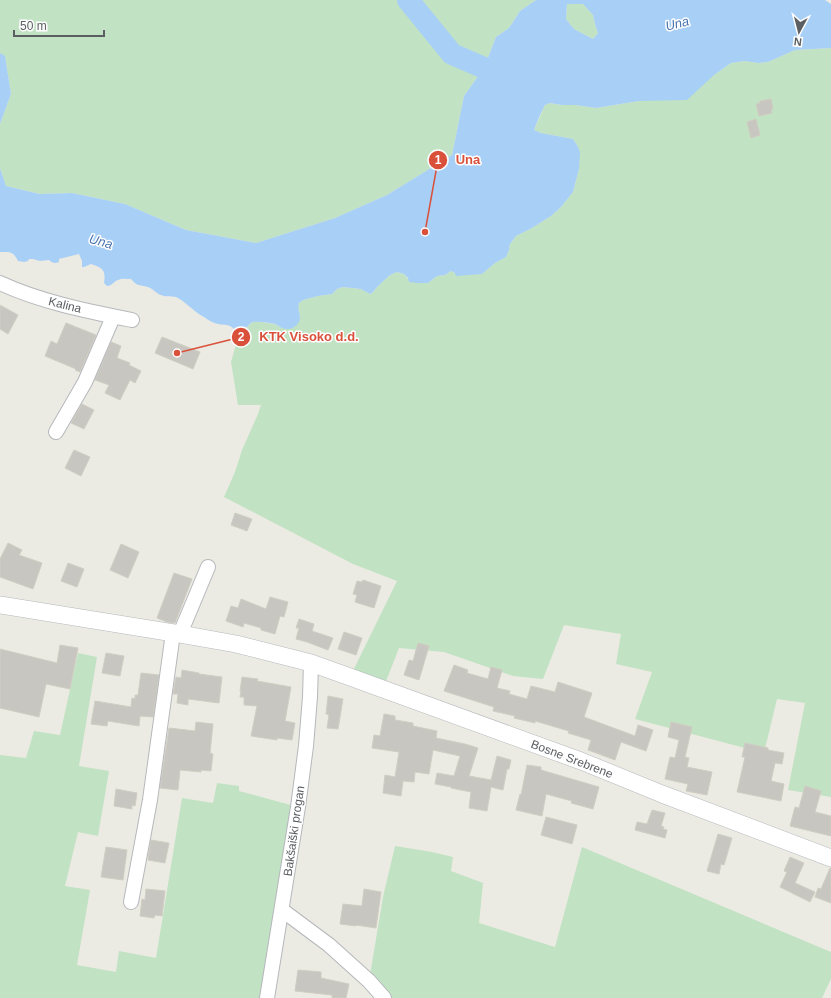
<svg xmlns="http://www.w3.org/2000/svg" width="831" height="998" font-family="Helvetica,sans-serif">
<rect width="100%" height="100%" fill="#ecebe3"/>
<g fill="#c1e2c3">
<polygon points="0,0 536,0 520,11 509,28 496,37 484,68 464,96 452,155 387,195 335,218 256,243 186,230 125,204 72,193 40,194 6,186 0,168 0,124 11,94 5,57 0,53"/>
<polygon points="567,4 583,4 593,15 595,24 598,33 593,39 574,29 566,19"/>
<path d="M 831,48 L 831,797 L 788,790 L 805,703 L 777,699 L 764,753 L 635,719 L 652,672 L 616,664 L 621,634 L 564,625 L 543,679 L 513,676 L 444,652 L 399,648 L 383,689 L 350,677 L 397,581 L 353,564 L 224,497 L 235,472 L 242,450 L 258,414 L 261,405 L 238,405 L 231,362 L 239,334 L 241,333 L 249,325 L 255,321 L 274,324 L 280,327 L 300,318 L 298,307 L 299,303 L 303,300 L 318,296 L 332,294 L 337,289 L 343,287 L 361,289 L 370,294 L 373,292 L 377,287 L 390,275 L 397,272 L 404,274 L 408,279 L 428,283 L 437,276 L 445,275 L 451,271 L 455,273 L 482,274 L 495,263 L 506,257 L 509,250 L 510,244 L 516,236 L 532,228 L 551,216 L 561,207 L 573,192 L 579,169 L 577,145 L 573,139 L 541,133 L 534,130 C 538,122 541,113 545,105 L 550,103 L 562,105 L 576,105 L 596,108 L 639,101 L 714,75 L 731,63 L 745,61 L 758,63 L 768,62 L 795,50 Z"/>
<polygon points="78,653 97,657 79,766 109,771 98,836 78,832 65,886 90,890 77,965 116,972 119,951 156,958 182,798 213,803 217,783 239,786 239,791 298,807 267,998 0,998 0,755 26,758 34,731 60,735"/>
<polygon points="395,846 432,852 453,857 451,871 483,883 479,923 555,947 582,847 831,952 831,979 822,998 384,998 369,981 383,897"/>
</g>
<g fill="#a8d0f7" fill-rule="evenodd">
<path d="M 536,0 L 825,0 L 831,4 L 831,48 L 795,50 L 768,62 L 758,63 L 745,61 L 731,63 L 714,75 L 687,100 L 639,101 L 596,108 L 576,105 L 562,105 L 550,103 L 545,105 L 540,115 L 534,130 L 541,133 L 573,139 L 577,145 L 580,152 L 579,169 L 573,192 L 561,207 L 551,216 L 532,228 L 516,236 L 510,244 L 509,250 L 506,257 L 495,263 L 482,274 L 456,276 L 455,273 L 451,271 L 445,275 L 437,276 L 428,283 L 417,283 L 409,282 L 408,278 L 404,274 L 397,272 L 390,275 L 377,287 L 373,292 L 370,294 L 361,289 L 343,287 L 337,289 L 332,294 L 318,296 L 303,300 L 299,303 C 297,310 300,312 300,318 C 300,324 292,330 287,329 C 282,329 279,326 275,324 C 271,323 257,321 253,322 C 247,325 245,331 239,334 C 236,332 234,328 230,326 C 226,324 222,325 218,324 C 213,323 208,320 204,317 C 194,312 186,302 176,297 C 171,296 164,297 161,295 C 157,294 154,290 150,288 C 142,284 138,288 131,279 C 127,279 122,278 118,280 C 113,282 112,286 107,286 L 104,283 C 106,270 103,268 91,264 L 84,267 L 82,267 L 82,261 L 79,254 L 59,259 L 59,262 C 55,264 52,263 49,260 L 40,261 L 33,259 L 29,259 L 28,261 L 24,262 L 18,261 C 13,251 10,252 0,252 L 0,168 L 6,186 L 40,194 L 72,193 L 125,204 L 186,230 L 256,243 L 335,218 L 387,195 L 452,155 L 464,96 L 484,68 L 496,37 L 509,28 L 520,11 ZM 583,4 L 593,15 L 595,24 L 598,33 L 593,39 L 574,29 L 566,19 L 567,4 Z"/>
<polygon points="0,53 5,56 11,94 0,124"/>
</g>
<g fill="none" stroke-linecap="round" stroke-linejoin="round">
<polyline stroke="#a8d0f7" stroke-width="22" points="408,0 452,54 512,80"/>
</g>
<g fill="#c8c6c0" stroke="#d0cdc2">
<polygon points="771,99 773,109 771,110 772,113 759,116 756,104 760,103 760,101"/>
<polygon points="756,119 760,135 751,138 747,122"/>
<polygon points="0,305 18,315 8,334 0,329"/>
<polygon points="66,323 96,335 80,372 75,370 76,369 45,356 51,341 57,344"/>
<polygon points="162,337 200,352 193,369 155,353"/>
<polygon points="111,342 121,346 117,358 130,363 129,365 141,371 135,383 130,380 120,400 105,393 109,385 95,380"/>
<polygon points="82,404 94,410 84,429 71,423"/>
<polygon points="74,450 90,457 81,476 65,468"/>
<polygon points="235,513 252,519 247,531 231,525"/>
<polygon points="8,543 22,550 19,555 42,563 33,589 0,577 0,559"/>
<polygon points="121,544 139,552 128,578 110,570"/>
<polygon points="68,563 84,569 77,587 61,581"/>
<polygon points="174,573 192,579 175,623 167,622 157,618"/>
<polygon points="363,580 381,586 374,608 355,602 357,595 353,594 357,581 362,582"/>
<polygon points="270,597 288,602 284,617 280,616 275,634 261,630 261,628 244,623 243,627 226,621 231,606 238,608 241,599 266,609"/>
<polygon points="299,619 314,624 312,631 333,638 328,650 307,642 296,639 299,628 296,628"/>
<polygon points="344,632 362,638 356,655 338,649"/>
<polygon points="418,643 429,646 419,680 404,675 409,660 413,661"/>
<polygon points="60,645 78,648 70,689 46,684 39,717 0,708 0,649 57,663"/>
<polygon points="106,653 124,656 120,676 102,673"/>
<polygon points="454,665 468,670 467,673 488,679 491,667 502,670 497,688 510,691 509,694 527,699 531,686 555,692 558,682 592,693 584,717 635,736 638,725 653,730 646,751 621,742 615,760 588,750 591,740 568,733 569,731 535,721 535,723 514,718 515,716 493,711 494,707 444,691"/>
<polygon points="182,670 199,673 199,674 222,677 219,703 188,699 188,705 177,703 178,694 173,694 176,677 181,678"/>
<polygon points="141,673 159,675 153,717 140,716 139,726 108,721 107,726 91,724 95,701 131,707 132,698 135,699 135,695 138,695"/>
<polygon points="242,677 258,679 257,681 291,687 285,721 295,723 292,740 277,738 277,740 251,736 257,706 244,705 244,697 240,697 241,691 240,691"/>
<polygon points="328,696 343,699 338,729 327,728 329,715 326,714"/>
<polygon points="384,714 395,716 395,720 413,723 413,726 437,731 436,738 465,744 478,748 469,776 491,780 497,756 511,760 509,769 507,769 503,790 491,787 487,811 469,808 471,792 451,788 451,787 435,784 437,773 454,776 460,756 433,750 429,774 415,772 414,782 403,781 401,796 383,793 385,775 395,777 399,752 372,748 374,735 380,736"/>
<polygon points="196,722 213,724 210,753 213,754 211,771 201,770 201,772 180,770 178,790 160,788 169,728 195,731"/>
<polygon points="671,722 692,727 685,757 689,758 687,767 712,772 707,795 686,791 688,784 665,779 670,757 675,758 679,740 668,737"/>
<polygon points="745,743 768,748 768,750 784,753 782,764 775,763 771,781 784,784 781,801 737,792 745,757 742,757"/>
<polygon points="527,765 541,767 541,770 599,787 593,809 571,803 572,801 546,794 542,816 516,810 520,794 521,795"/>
<polygon points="805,786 821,791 815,812 831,816 831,836 790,826 795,807 799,808"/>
<polygon points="116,789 137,793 135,806 132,805 132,809 114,806"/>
<polygon points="652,810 665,813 661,826 664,827 663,829 667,830 665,838 635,830 637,822 647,824"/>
<polygon points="546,817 577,825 572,844 541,835"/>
<polygon points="718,834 732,838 724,865 721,864 719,874 707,871"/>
<polygon points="151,840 169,843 165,863 148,860"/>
<polygon points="106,847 127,850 123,880 101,877"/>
<polygon points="790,857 804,863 795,883 815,892 810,902 780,887 787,872 784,871"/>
<polygon points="830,868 831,868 831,903 815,897 818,888 821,889"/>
<polygon points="146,889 165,891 162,916 155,915 154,918 140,916 142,899 145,900"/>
<polygon points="364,889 381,892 376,928 356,925 356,926 340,924 343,904 362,906"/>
<polygon points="298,970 321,972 321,978 349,984 346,998 332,998 332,995 295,991"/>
</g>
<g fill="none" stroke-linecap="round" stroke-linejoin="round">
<g stroke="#b5b8bc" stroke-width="16">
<g id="minor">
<path d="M 0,283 C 41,302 87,311 132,320"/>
<polyline points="56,432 85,382 113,317"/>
<polyline points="180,634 208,567"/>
<polyline points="131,902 150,800 173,633"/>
<polyline points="282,910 329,945 369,981 384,998"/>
<polyline points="267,998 298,807 306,746 310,697 311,663"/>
</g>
</g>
<g stroke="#b5b8bc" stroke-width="18">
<polyline id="tertiary" points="0,605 180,634 236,644 311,663 350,677 581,761 662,794 831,858"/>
</g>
<use href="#minor" stroke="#fff" stroke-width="14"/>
<use href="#tertiary" stroke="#fff" stroke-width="17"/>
</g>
<g text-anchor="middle" stroke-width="3" stroke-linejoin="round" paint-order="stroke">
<g font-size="12" fill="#5b5e62" stroke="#fff">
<text transform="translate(65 305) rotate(14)" y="4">Kalina</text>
<text transform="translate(572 759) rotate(21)" y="4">Bosne Srebrene</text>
<text transform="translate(294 831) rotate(-82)" y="4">Bakšaiški progan</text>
</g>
<g font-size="13" font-style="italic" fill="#4a75b0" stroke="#fff">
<text transform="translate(677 23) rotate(-14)" y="5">Una</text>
<text transform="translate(101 241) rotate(16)" y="5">Una</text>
</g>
</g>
<path fill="none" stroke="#da513b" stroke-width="1.5" d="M425 232L438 160M177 353L241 337"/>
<g fill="#da513b" stroke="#fff" stroke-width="1.5">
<circle cx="425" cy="232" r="4"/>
<circle cx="177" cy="353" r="4"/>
<circle cx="438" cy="160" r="10"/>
<circle cx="241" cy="337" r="10"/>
</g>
<g font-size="12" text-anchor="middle" font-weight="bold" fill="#fff">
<text x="438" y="164">1</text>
<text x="241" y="341">2</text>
</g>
<g font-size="13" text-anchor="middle" font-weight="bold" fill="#da513b" stroke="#fff" stroke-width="3" stroke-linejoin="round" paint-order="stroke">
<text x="468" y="164">Una</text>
<text x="309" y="341">KTK Visoko d.d.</text>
</g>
<g transform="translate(799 32) rotate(187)" stroke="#ffffff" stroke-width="3" paint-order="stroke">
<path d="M0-3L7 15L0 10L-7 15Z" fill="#5b5e62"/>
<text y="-6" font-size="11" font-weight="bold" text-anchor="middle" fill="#5b5e62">N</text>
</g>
<path d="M14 30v6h90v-6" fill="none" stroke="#5b5e62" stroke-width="2"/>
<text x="20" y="30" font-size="12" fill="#5b5e62" stroke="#ffffff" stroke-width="3" paint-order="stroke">50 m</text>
</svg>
